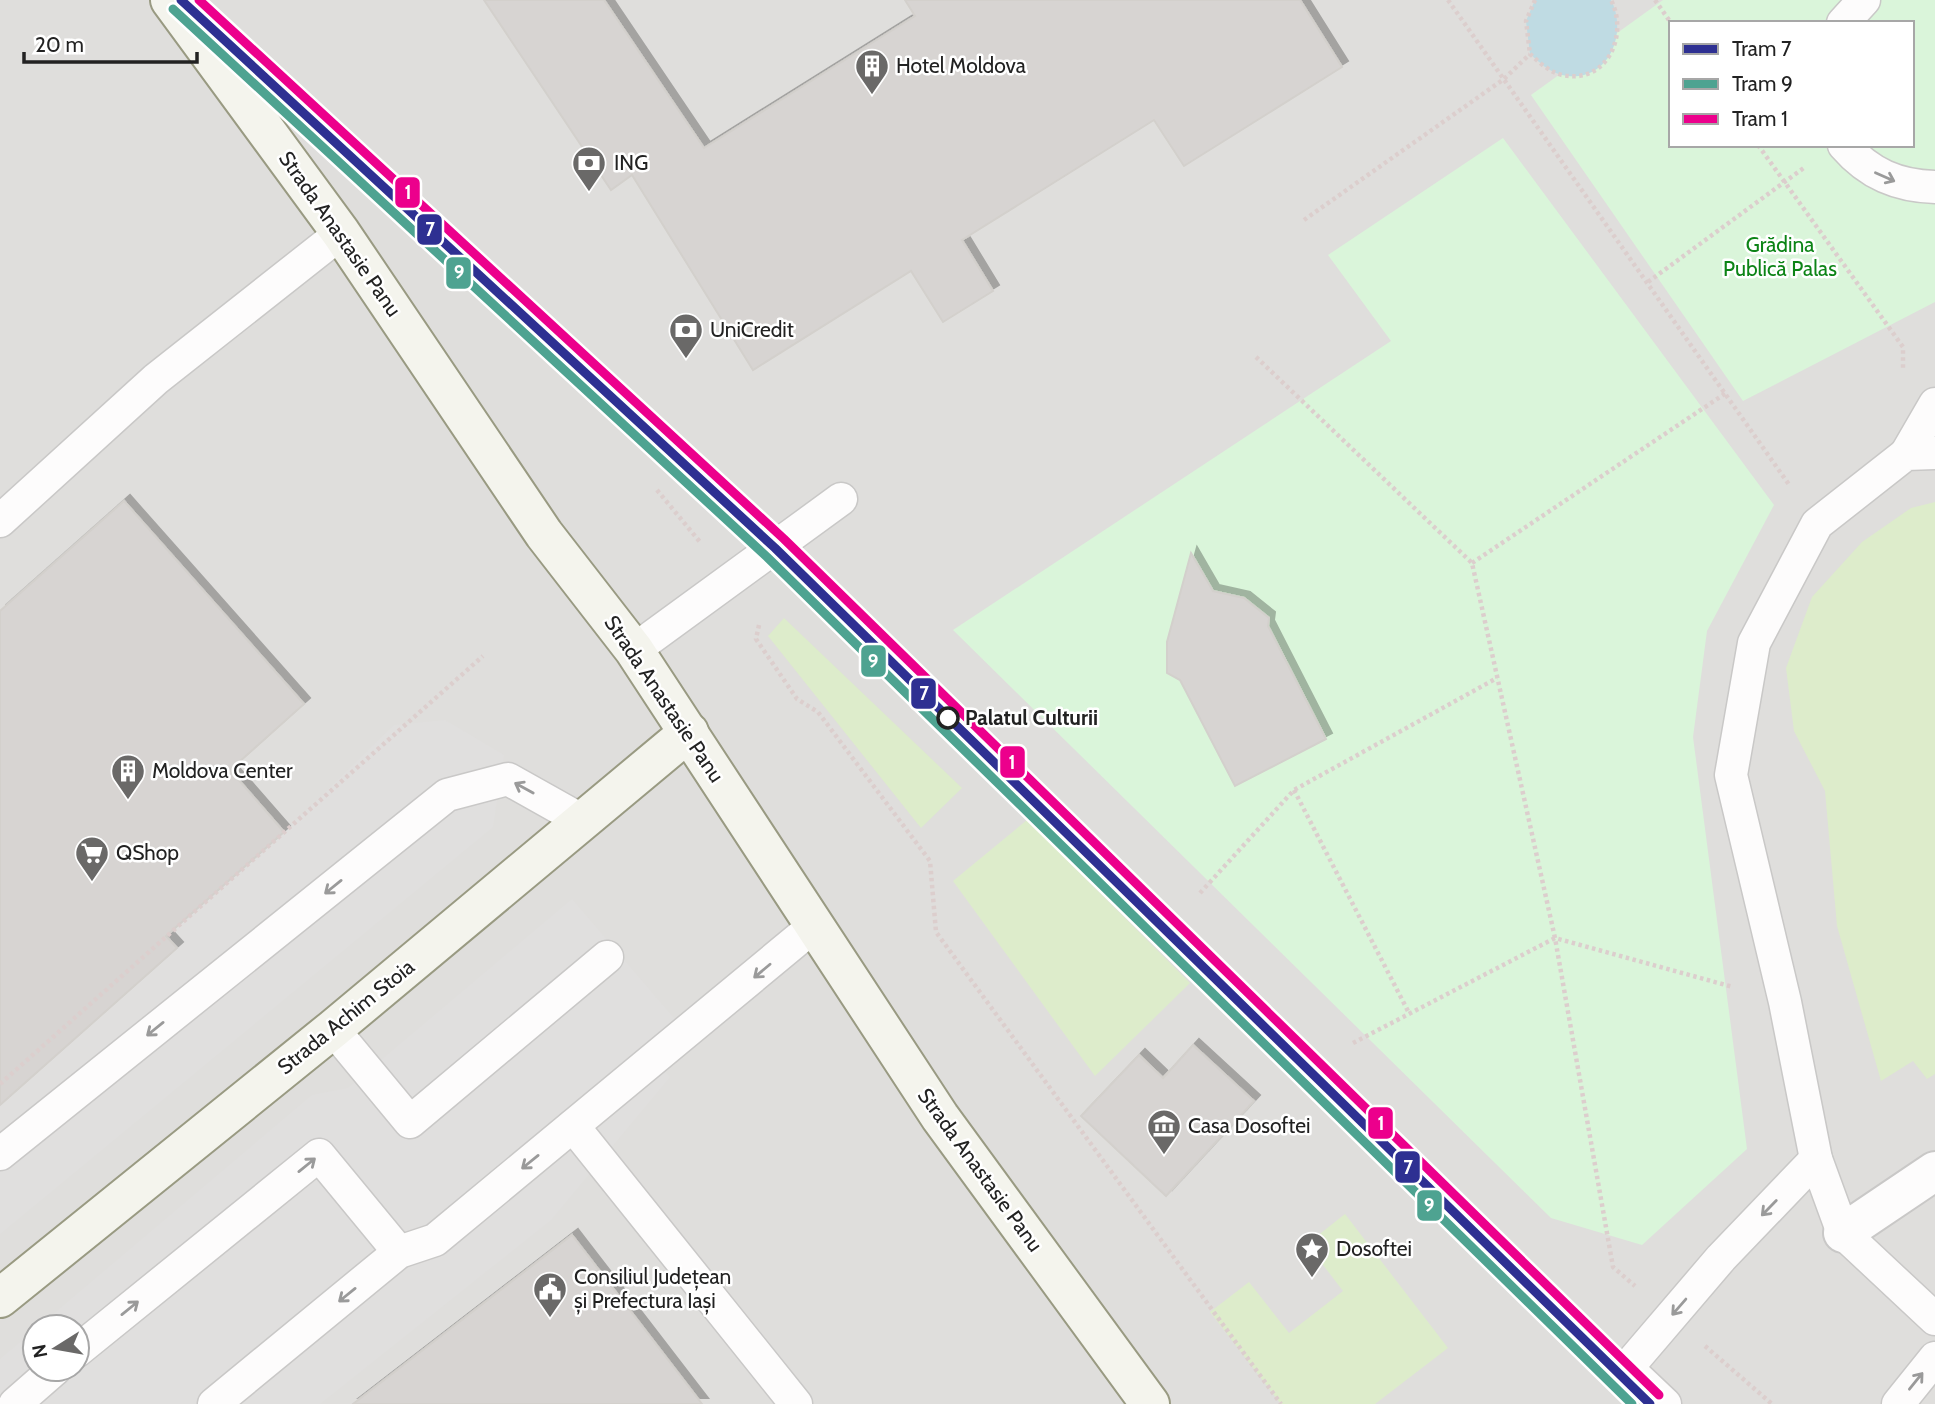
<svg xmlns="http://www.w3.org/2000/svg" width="1935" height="1404" font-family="Cabin,sans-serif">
<defs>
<filter id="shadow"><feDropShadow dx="6" dy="-6" stdDeviation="0" flood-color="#0004"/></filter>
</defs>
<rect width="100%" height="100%" fill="#f0eeeb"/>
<path fill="#dfdedc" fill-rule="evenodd" d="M 0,0 L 1935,0 L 1935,1404 L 0,1404 ZM 1671,23 L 1912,23 L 1912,145 L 1671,145 ZM 35,1327 L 77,1327 L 77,1369 L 35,1369 Z"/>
<g fill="#ddeccb">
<polygon points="1935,502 1935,1074 1927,1079 1913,1061 1881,1081 1837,926 1825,791 1794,731 1786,668 1812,597 1862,542 1911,508"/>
<polygon points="784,618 962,788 921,828 768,636"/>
<polygon points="1027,820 1190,983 1095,1076 953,881"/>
<polygon points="1345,1214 1448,1348 1375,1404 1281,1404 1210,1312 1249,1282 1289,1333 1343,1291 1307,1244"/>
</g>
<g fill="#daf5da" fill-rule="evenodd">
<path d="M 1663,0 L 1935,0 L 1935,302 L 1743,401 L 1531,95 ZM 1671,23 L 1912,23 L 1912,145 L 1671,145 Z"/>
<polygon points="1503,138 1774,505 1707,631 1693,737 1747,1149 1642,1245 1551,1218 953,630 1391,341 1328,255"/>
</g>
<g fill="#e0dfde">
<polygon points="445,720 504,755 493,827 0,1234 0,1067 19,1088 177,949 166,936 284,832 394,725"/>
<polygon points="572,899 678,1023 654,1061 670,1077 551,1220 320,1404 0,1404 0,1359 35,1330 35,1369 77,1369 77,1327 38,1327 312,1095 348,1088"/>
</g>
<path fill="#bfdbe3" d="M 1535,0 L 1611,0 C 1629,35 1607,85 1562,75 C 1549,72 1539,62 1530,54 L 1526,21 Z"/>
<g fill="#d7d4d2" stroke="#d3d0cc" stroke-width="2" filter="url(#shadow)">
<polygon points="484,0 604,0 704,148 915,16 905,0 1300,0 1342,67 1184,166 1154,120 962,240 993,291 943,322 911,271 753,370 632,175 611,190"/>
<polygon points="124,501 304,704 230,770 284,832 166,936 177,948 0,1105 0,611"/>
<polygon points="1191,553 1213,591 1244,598 1269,618 1268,626 1326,739 1235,786 1180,680 1167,673 1167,642"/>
<polygon points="1193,1045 1254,1101 1166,1196 1081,1116 1139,1055 1163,1078"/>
<polygon points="572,1235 702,1404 353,1404"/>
</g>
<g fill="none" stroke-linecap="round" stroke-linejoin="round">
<g stroke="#c9c8c7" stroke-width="35">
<g id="lane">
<polyline points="1843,23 1864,0"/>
<path d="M 1844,145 C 1869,174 1898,186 1935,187"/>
<polyline points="1935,453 1906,454 1817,524 1754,643 1731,775 1785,1002 1816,1159 1843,1233 1935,1319"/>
<polyline points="1906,454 1935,404"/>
<polyline points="0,521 156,379 341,233"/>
<polyline points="634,650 841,499"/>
<polyline points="333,1029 410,1122 607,957"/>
<polyline points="573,1126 796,1404"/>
<polyline points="0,1154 447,795 508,779 583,821"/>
<polyline points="77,1351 319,1155 399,1252"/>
<polyline points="15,1404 55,1369"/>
<polyline points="214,1404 399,1252 435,1240 814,926"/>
<polyline points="1665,1404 1627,1368 1721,1258 1816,1159"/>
<polyline points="1898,1404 1935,1358"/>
</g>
</g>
<g stroke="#c9c8c7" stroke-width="42">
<polyline id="street" points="1843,1233 1935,1171"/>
</g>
<g stroke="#999a82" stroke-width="42">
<g id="secondary">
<polyline points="170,0 341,233 544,534 634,650 940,1117 1150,1404"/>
<polyline points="0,1298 333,1029 689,732"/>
</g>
</g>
<g stroke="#dccecd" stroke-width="4.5" stroke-dasharray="3.5 3.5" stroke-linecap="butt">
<polyline points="1448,0 1790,486"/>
<path d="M 1535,0 L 1526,21 L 1530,54 C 1539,62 1549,72 1562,75 C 1607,85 1629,35 1611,0"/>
<polyline points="1655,0 1671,23"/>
<polyline points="1758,145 1903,347 1903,371"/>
<polyline points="1304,220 1504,79 1530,54"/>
<polyline points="1648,282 1805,167"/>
<polyline points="1256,357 1472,563 1555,938 1613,1267 1635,1286"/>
<polyline points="657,490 700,542"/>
<polyline points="1472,563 1726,393"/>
<polyline points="759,625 756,639 797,699 818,712 930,861 936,932 1281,1404"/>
<polyline points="1294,790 1409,1013"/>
<polyline points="1200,893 1294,790 1497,678"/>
<polyline points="1353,1043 1555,938 1733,987"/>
<polyline points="0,1084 483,656"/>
<polyline points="1705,1346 1772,1404"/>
</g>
<use href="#lane" stroke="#fdfcfc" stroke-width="32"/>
<use href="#street" stroke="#fdfcfc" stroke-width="38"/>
<use href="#secondary" stroke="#f4f4ed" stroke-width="38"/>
<g stroke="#fff" stroke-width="14">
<polyline id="tram-1" points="181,0 775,548 1650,1404"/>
</g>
<g stroke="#fff" stroke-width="14">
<polyline id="tram-2" points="173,9 767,557 1632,1404"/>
</g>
<g stroke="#fff" stroke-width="14">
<polyline id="tram-3" points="199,0 784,539 1659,1395"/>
</g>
<use href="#tram-1" stroke="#2e3092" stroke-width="9"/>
<use href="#tram-2" stroke="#4ea391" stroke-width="9"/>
<use href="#tram-3" stroke="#ec008c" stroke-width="9"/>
</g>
<defs><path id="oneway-shaft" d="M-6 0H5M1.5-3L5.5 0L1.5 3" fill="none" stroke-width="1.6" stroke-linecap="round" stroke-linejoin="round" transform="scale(1.75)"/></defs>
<g stroke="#9a9a9a">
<use href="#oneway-shaft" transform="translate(1885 177) rotate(24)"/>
<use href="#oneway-shaft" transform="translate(524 788) rotate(-151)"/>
<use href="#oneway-shaft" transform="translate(333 887) rotate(141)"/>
<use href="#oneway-shaft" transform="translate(762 971) rotate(140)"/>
<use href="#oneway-shaft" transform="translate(155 1029) rotate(141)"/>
<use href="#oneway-shaft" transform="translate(530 1162) rotate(141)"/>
<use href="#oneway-shaft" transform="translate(307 1165) rotate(-39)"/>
<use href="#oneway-shaft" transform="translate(1769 1208) rotate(134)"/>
<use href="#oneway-shaft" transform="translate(347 1295) rotate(141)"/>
<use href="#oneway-shaft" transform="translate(1679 1307) rotate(131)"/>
<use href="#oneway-shaft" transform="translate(130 1308) rotate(-39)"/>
<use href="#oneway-shaft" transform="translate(1916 1381) rotate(-51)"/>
</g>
<defs>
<g id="building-pin" transform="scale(1.75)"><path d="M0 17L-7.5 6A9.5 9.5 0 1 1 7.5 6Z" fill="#6a6968" stroke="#fff"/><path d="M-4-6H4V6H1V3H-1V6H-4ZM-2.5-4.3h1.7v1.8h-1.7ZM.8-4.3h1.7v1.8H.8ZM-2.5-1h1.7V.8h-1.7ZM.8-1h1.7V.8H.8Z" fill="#fff"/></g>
<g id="bank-pin" transform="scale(1.75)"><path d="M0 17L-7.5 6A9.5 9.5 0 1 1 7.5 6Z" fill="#6a6968" stroke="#fff"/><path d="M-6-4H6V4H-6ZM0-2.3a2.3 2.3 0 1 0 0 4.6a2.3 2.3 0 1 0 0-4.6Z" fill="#fff"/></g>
<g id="supermarket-pin" transform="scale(1.75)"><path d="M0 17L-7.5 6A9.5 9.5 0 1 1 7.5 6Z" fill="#6a6968" stroke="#fff"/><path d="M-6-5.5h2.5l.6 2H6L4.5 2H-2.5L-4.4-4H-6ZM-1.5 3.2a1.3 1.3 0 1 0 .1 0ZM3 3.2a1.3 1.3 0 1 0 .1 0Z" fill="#fff"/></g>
<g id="museum-pin" transform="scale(1.75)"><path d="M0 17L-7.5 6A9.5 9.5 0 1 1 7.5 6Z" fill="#6a6968" stroke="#fff"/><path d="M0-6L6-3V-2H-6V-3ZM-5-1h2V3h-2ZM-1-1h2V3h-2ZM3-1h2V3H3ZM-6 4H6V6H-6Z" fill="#fff"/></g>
<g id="sight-pin" transform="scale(1.75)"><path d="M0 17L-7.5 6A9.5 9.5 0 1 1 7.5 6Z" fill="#6a6968" stroke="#fff"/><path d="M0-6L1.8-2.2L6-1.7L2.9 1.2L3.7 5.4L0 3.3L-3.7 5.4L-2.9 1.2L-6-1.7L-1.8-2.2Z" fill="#fff"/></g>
<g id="civic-pin" transform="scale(1.75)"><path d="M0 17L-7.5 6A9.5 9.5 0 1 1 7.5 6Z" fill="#6a6968" stroke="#fff"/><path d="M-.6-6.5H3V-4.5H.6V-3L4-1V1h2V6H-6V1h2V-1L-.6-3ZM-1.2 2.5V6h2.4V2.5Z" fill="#fff"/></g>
</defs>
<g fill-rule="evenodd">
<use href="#building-pin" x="872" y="66"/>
<use href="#bank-pin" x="589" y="163"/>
<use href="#bank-pin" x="686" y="330"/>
<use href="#building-pin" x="128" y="771"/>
<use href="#supermarket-pin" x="92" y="853"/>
<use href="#museum-pin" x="1164" y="1126"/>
<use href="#sight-pin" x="1312" y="1249"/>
<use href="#civic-pin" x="550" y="1289"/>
</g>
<circle fill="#fff" stroke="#222" stroke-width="3.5" cx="948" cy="718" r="10"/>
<g text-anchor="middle" stroke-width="5" stroke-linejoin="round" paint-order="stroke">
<g font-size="21" fill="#222" stroke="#fff" text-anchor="start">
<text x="896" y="73">Hotel Moldova</text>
<text x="614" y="170">ING</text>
<text x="710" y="337">UniCredit</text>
<text x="152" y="778">Moldova Center</text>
<text x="116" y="860">QShop</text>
<text x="1188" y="1133">Casa Dosoftei</text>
<text x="1336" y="1256">Dosoftei</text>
<text x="574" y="1284">Consiliul Județean<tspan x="574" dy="24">și Prefectura Iași</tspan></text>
</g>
<g font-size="21" fill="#222" stroke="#fff">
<text transform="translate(340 234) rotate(55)" y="7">Strada Anastasie Panu</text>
<text transform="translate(664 699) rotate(56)" y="7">Strada Anastasie Panu</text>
<text transform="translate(346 1017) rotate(-39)" y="7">Strada Achim Stoia</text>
<text transform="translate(980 1170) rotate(54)" y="7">Strada Anastasie Panu</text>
</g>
<g font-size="21" fill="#0c8416" stroke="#fff">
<text x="1780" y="252">Grădina<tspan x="1780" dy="24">Publică Palas</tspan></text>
</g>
<g font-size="21" font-weight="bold" fill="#222" stroke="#fff" text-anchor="start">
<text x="965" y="725">Palatul Culturii</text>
</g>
</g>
<g stroke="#fff" stroke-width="2.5">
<rect x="394" y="176" width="27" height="33" rx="7" fill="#ec008c"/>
<rect x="416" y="213" width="27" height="33" rx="7" fill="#2e3092"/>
<rect x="445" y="256" width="27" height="34" rx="7" fill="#4ea391"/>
<rect x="860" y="644" width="27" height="34" rx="7" fill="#4ea391"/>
<rect x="910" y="677" width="27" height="33" rx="7" fill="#2e3092"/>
<rect x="999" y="745" width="27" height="34" rx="7" fill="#ec008c"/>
<rect x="1367" y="1106" width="27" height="34" rx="7" fill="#ec008c"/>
<rect x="1394" y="1150" width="27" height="34" rx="7" fill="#2e3092"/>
<rect x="1416" y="1189" width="27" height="33" rx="7" fill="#4ea391"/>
</g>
<g font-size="19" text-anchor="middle" font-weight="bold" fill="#fff">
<text x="408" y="199">1</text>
<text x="430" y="236">7</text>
<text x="459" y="279">9</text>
<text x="873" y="668">9</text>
<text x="924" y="700">7</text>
<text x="1012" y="769">1</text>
<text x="1381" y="1130">1</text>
<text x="1408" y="1174">7</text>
<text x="1429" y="1212">9</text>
</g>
<rect x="1669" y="21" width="245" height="126" fill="#ffffff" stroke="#a7a7a7" stroke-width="2"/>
<rect x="1683" y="44" width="35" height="10" fill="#2e3092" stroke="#a7a7a7" stroke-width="2"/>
<text x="1732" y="56" font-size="21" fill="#222222">Tram 7</text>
<rect x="1683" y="79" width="35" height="10" fill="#4ea391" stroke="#a7a7a7" stroke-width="2"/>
<text x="1732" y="91" font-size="21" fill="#222222">Tram 9</text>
<rect x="1683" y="114" width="35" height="10" fill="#ec008c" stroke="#a7a7a7" stroke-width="2"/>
<text x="1732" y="126" font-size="21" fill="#222222">Tram 1</text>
<g transform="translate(56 1348) rotate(259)"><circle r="33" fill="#ffffff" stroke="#a7a7a7" stroke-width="2"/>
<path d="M0-5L12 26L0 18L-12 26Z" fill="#6a6968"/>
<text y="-10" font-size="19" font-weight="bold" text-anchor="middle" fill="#222222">N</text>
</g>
<path d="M24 52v10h173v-10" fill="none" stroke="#222222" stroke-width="3.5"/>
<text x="35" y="52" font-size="21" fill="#222222" stroke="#ffffff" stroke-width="5" paint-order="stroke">20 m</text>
</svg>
